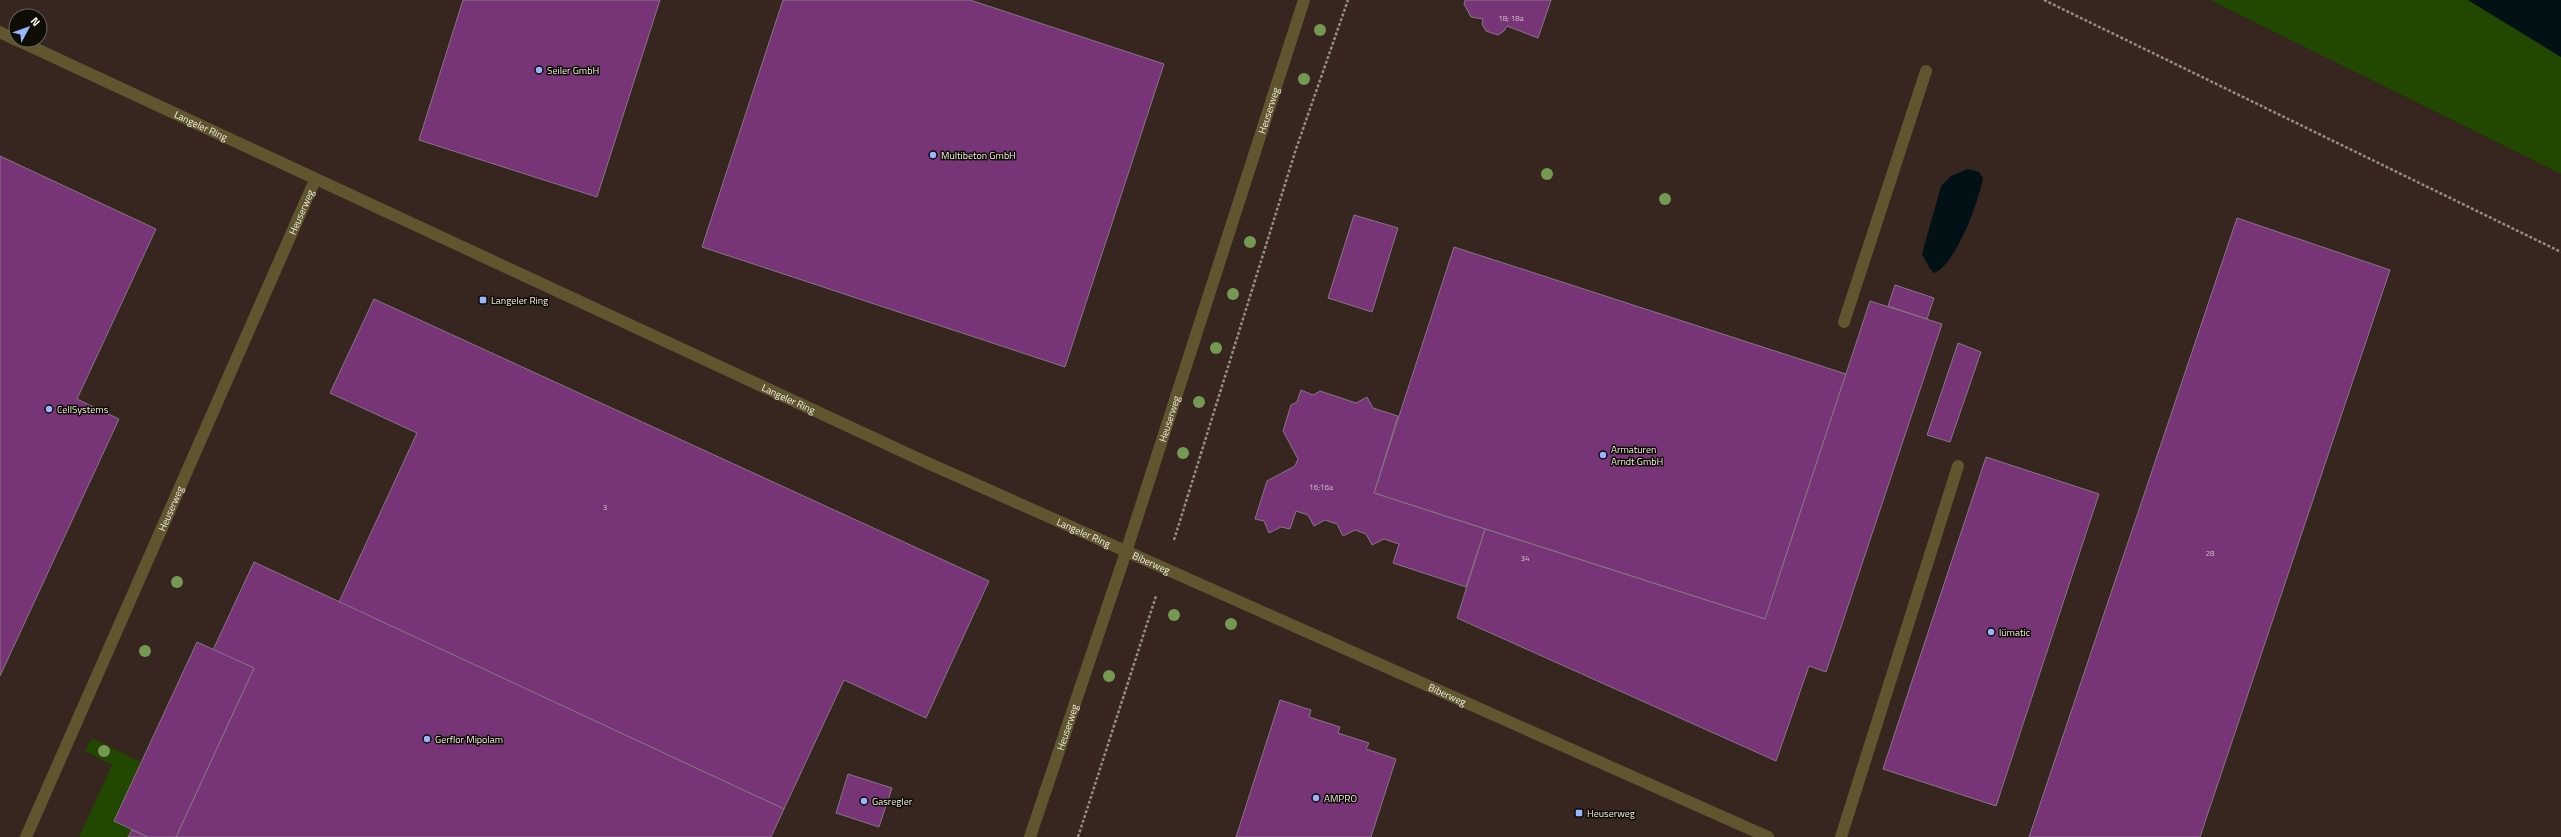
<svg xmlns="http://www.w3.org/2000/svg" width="2561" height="837" font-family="'Titillium Web',sans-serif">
<rect width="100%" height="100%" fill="#272310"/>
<path fill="#37251f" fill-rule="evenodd" d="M 0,0 L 2210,0 L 2561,174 L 2561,837 L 0,837 ZM 16,16 L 40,16 L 40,40 L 16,40 Z"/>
<g fill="#214700">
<polygon points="2210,0 2468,0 2561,57 2561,174"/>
<polygon points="92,738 141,762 114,821 132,830 128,837 79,837 112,765 85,751"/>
</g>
<g fill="#021115">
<polygon points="2468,0 2561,0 2561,57"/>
<path d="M 1968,169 L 1979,172 L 1983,178 C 1979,200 1956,265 1934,273 L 1930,269 L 1922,254 L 1941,186 L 1951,176 Z"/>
</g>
<g fill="#773577" stroke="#877586">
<polygon points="463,0 660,0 597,197 419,140"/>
<polygon points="783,0 970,0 1164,64 1065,367 702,247"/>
<polygon points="1465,0 1551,0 1538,38 1507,26 1504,31 1498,35 1486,31 1482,24 1483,19 1471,17 1464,4"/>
<polygon points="0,156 156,229 77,399 119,419 0,676"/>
<polygon points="1354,215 1398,228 1372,312 1328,298"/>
<polygon points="2237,218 2390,270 2200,837 2029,837"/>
<polygon points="1454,247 1846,374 1765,619 1374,493"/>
<polygon points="1895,285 1934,298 1927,319 1888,306"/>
<polygon points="374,299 989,581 926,718 844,680 784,809 339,602 417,433 330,393"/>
<polygon points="1870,301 1942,324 1826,672 1809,666 1776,761 1457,618 1485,529 1765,619"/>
<polygon points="1958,343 1981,352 1950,442 1927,435"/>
<polygon points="1301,390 1313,395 1320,391 1356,403 1367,397 1373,408 1398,416 1374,493 1485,529 1466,587 1393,563 1399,544 1384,539 1372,545 1366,534 1355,530 1343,536 1337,524 1325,520 1314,526 1308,515 1296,511 1290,529 1281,527 1269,533 1264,521 1255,519 1267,481 1295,466 1298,459 1283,431 1291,405 1297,402"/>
<polygon points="1986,457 2099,494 1996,806 1883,769"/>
<polygon points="254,562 784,809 771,837 176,837 254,668 213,650"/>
<polygon points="197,642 254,668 176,837 148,837 114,821"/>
<polygon points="1280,700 1311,710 1309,717 1340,727 1338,733 1369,743 1366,749 1396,759 1371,837 1236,837"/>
<polygon points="848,774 892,788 879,827 836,813"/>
<polygon points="132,830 148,837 128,837"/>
</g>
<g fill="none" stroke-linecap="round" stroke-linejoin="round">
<g stroke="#928f7f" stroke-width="2.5" stroke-dasharray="3 2" stroke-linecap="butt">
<polyline points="2044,0 2561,252"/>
<polyline points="1174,540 1296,149 1348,0"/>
<polyline points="1078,837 1156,596"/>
</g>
<g stroke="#5f552e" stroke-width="12">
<polyline points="1844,322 1926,71"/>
<path id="s1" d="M 1126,552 L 1304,0"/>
<polyline points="1841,837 1958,466"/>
</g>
<g stroke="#5f552e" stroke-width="12">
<polyline points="0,32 16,40"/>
<path id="s2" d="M 17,40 L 921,460 L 1768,837"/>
<path id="s3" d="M 26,837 L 315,180"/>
<path id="s4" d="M 1030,837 L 1126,552"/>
</g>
</g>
<g fill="#759953">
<circle cx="1320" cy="30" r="6"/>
<circle cx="1304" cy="79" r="6"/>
<circle cx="1547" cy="174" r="6"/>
<circle cx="1665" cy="199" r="6"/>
<circle cx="1250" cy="242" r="6"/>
<circle cx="1233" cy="294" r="6"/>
<circle cx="1216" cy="348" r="6"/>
<circle cx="1199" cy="402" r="6"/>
<circle cx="1183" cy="453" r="6"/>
<circle cx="177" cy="582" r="6"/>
<circle cx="1174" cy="615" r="6"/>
<circle cx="1231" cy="624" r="6"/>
<circle cx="145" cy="651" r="6"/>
<circle cx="1109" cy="676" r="6"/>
<circle cx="104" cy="751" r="6"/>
</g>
<g fill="#97b6fd" stroke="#0e0c05" stroke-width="1.5">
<circle cx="539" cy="70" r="4"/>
<circle cx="933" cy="155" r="4"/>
<rect x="479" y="296" width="8" height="8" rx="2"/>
<circle cx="49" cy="409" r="4"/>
<circle cx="1603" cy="455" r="4"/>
<circle cx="1991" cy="632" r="4"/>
<circle cx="427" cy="739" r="4"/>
<circle cx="1316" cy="798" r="4"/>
<circle cx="864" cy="801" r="4"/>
<rect x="1575" y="809" width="8" height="8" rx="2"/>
</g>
<g text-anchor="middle" stroke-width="3" stroke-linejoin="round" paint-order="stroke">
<g font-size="8" fill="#d2c0c8">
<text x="1511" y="21">18; 18a</text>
<text x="1321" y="490">16;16a</text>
<text x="605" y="510">3</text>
<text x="2210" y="556">28</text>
<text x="1525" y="561">34</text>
</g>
<g font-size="10" fill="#f1efe3" stroke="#0e0c05" text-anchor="start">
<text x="547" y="74">Seiler GmbH</text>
<text x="941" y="159">Multibeton GmbH</text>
<text x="491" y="304">Langeler Ring</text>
<text x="57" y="413">CellSystems</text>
<text x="1611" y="453">Armaturen<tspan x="1611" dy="12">Arndt GmbH</tspan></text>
<text x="1999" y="636">lümatic</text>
<text x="435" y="743">Gerflor Mipolam</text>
<text x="1324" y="802">AMPRO</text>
<text x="872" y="805">Gasregler</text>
<text x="1587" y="817">Heuserweg</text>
</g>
<g font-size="10" fill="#f1efe3" stroke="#0e0c05">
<text dy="4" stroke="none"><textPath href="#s1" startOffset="464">Heuserweg</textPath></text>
<text dy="4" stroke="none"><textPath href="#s2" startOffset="203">Langeler Ring</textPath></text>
<text dy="4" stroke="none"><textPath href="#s3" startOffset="683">Heuserweg</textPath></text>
<text dy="4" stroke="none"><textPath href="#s2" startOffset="851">Langeler Ring</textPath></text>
<text dy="4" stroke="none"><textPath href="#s1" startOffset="140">Heuserweg</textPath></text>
<text dy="4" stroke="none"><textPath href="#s3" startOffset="359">Heuserweg</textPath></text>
<text dy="4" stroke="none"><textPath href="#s2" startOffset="1175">Langeler Ring</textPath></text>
<text dy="4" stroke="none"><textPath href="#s2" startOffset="1249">Biberweg</textPath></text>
<text dy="4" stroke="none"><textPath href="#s2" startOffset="1573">Biberweg</textPath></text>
<text dy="4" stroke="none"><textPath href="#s4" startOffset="116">Heuserweg</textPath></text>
</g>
</g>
<g transform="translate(28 28) rotate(49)"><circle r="19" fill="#0e0c05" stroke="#69675e"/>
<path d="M0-3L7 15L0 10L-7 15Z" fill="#97b6fd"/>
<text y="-6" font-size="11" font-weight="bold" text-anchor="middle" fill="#f1efe3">N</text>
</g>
</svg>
